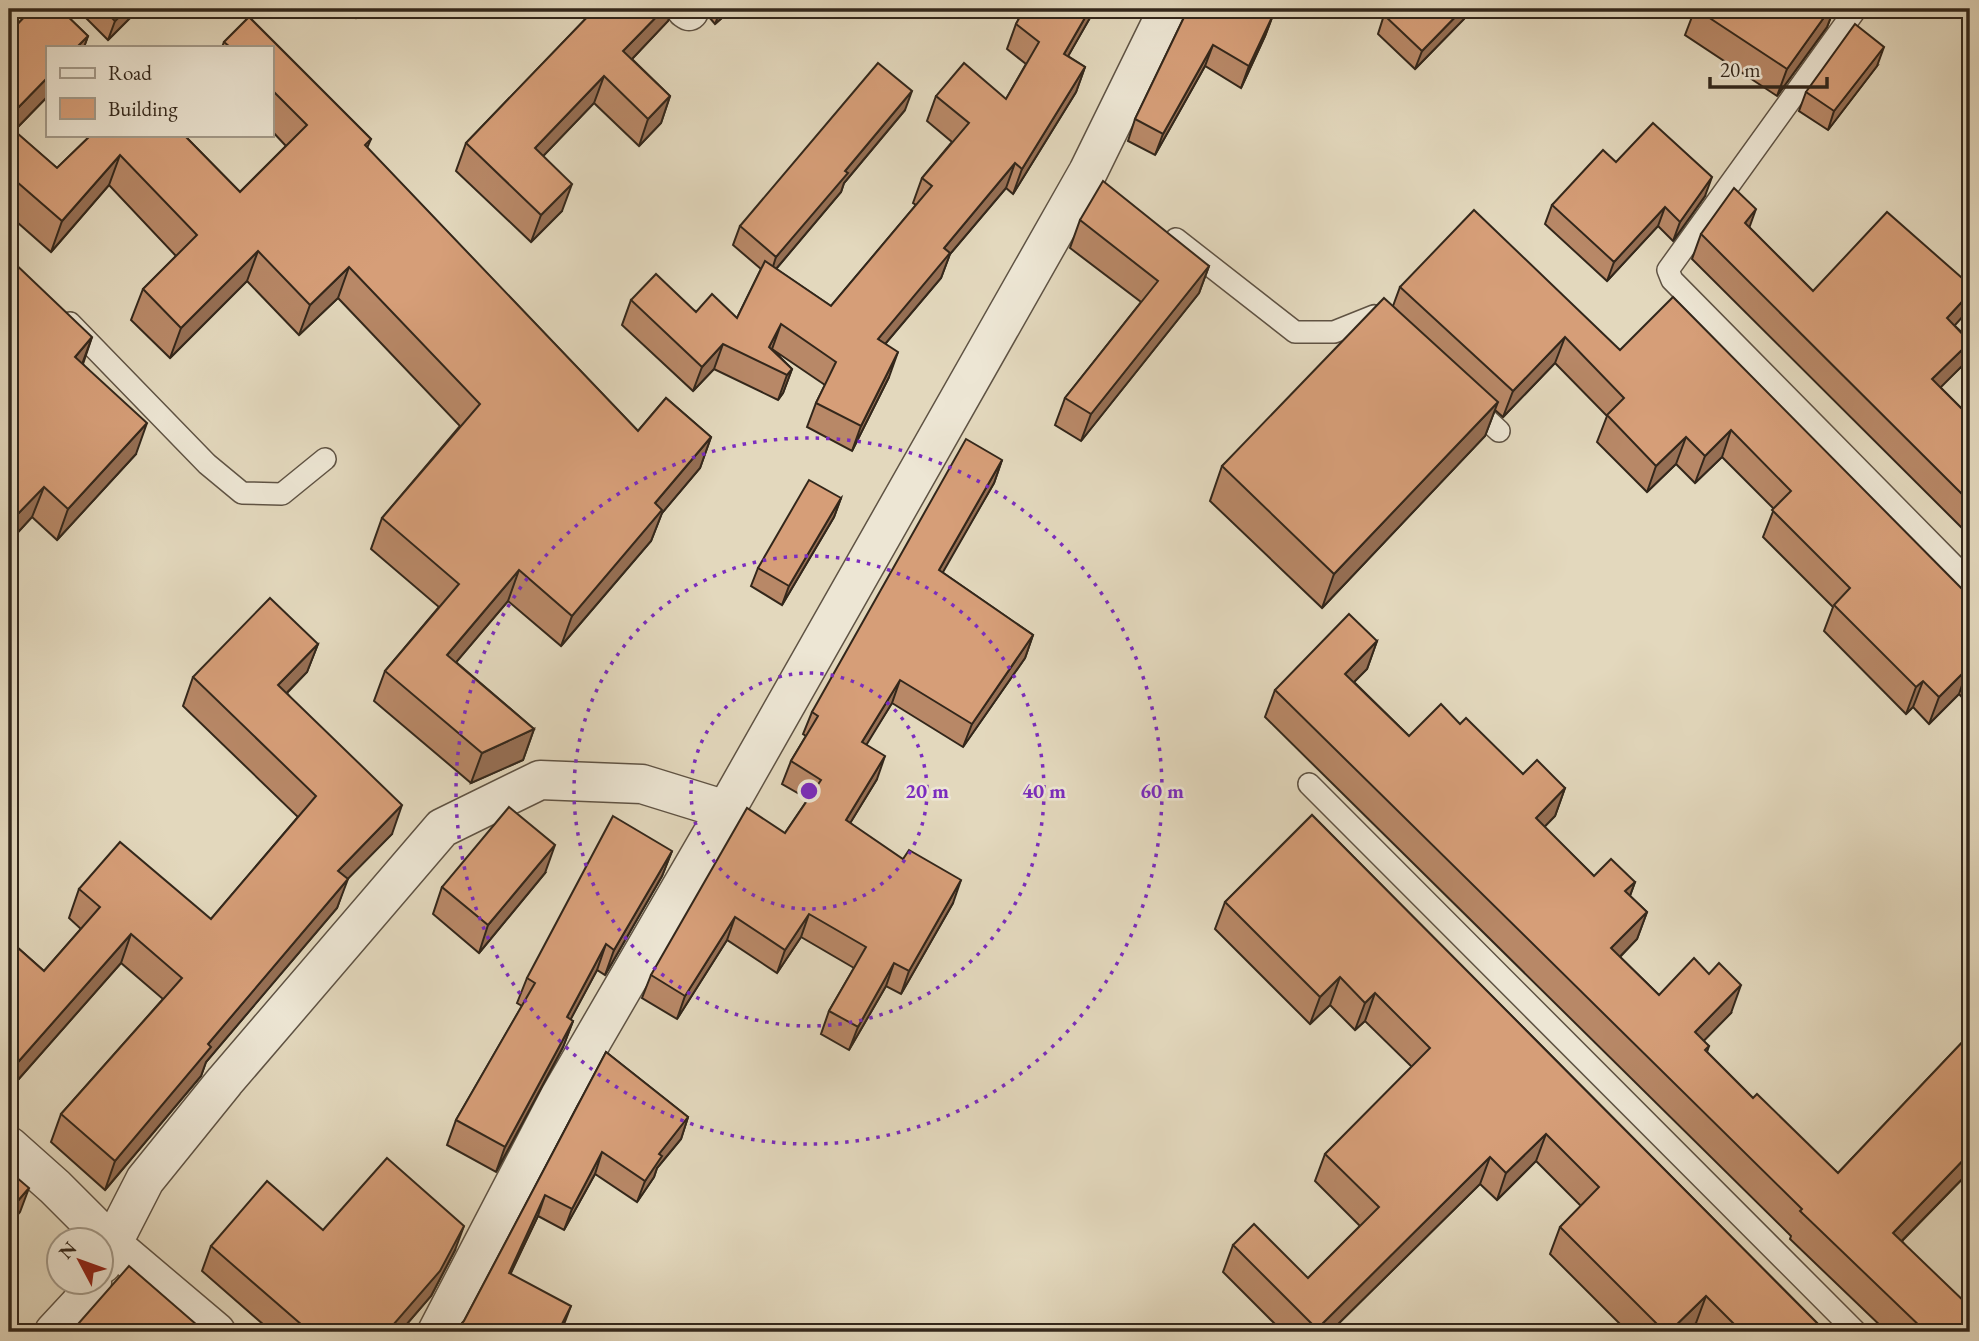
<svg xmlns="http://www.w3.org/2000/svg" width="1979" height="1341" font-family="'EB Garamond',serif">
<rect width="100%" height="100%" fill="#e3d8bd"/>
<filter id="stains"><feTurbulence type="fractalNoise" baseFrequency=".00286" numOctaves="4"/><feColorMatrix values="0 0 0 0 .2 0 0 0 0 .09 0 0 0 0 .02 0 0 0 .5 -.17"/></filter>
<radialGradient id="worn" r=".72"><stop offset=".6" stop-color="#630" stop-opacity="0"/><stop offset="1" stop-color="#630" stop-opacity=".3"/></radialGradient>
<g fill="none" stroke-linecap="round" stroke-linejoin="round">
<g stroke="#5f5344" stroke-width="24">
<g id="lane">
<polyline points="1856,9 1668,270 1672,280 1970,582"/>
<polyline points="1176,239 1295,332 1334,332 1374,316 1385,326"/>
<polyline points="70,323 207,464 242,493 282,494 325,459"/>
<polyline points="1470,404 1499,431"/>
<polyline points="1309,784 1856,1332"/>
</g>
</g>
<g stroke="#5f5344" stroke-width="41">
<g id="street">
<polyline points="686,9 689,11"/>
<polyline points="9,1146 55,1187 112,1244 216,1332"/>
<polyline points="102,1264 145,1180 225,1081 442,828 540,780 642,784 726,810"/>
<polyline points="54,1332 80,1304 92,1282"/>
<polyline points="437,1332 560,1096 726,810 1088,172 1168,9"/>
</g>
</g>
<use href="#lane" stroke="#ede6d4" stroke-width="21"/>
<use href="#street" stroke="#ede6d4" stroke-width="38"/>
</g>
<g fill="#b88867" stroke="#33271b" stroke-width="2">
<polygon points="32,9 60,9 88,36 84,47 47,47 47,97 14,131 57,168 91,135 184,135 240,192 286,146 271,130 271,47 222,47 224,42 249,17 371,139 367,148 638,431 666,398 711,437 700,468 662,513 651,541 561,646 508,601 456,662 534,729 523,760 471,783 374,701 385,671 439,607 371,549 382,518 460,426 338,298 299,335 247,281 170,358 131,320 143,289 176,256 109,185 51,252 9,215 9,33"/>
<polygon points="90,9 139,9 108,40 86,18"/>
<polygon points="347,9 365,9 356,18"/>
<polygon points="595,9 673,9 668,21 632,59 670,96 661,123 639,146 594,103 543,156 562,211 531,242 456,171 466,143"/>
<polygon points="710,9 732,9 715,24 709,17 711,12"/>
<polygon points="1024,9 1095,9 1068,56 1085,67 1076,92 1013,194 1006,188 950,254 941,278 885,344 889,377 852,451 807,427 816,403 825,385 772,349 792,369 783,393 778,400 714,369 693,391 622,325 631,300 737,318 761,269 733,245 740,226 905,110 844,183 841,192 776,269 831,306 916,205 913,203 922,178 952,142 927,121 936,96 1006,99 1026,64 1007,49 1016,24"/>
<polygon points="1188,9 1273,15 1265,36 1241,88 1205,66 1155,155 1128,141 1135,119"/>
<polygon points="1695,9 1753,9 1756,11 1757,9 1834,9 1827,27 1777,96 1685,35"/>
<polygon points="1384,15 1464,19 1415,69 1378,34"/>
<polygon points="1877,66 1828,130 1799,111 1806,92"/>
<polygon points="1616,162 1705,196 1673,241 1658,226 1607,281 1545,224 1552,205"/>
<polygon points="1080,220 1209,266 1199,293 1081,441 1055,425 1065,398 1141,302 1070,248"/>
<polygon points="1749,227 1813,291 1970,285 1970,299 1965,314 1954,325 1970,340 1970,343 1962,366 1940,387 1970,417 1970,536 1692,259 1701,234"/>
<polygon points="1400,287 1620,350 1970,597 1970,706 1959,694 1929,724 1913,707 1906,714 1824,631 1833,607 1763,537 1774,509 1722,457 1695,483 1676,464 1647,492 1597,442 1607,416 1555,363 1503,417 1495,410 1485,436 1322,608 1210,501 1222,466 1393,306"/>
<polygon points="92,337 83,364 136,454 57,540 32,517 9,542"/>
<polygon points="1002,460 994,483 942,572 1033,635 1025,658 963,747 892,703 866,744 877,779 850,823 953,903 901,994 886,986 849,1050 821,1034 829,1011 854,968 801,937 777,973 727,940 677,1019 642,998 651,975 785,833 808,799 782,784 791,761 806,736 803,734 812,712"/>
<polygon points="841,498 834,517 782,605 751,586 758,568"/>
<polygon points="1377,641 1367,669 1354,682 1409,736 1460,724 1523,774 1565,788 1555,816 1544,827 1594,876 1635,882 1630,896 1647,912 1637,939 1620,957 1659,995 1731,1013 1703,1041 1709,1046 1707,1052 1753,1098 1838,1173 1970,1034 1970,1171 1902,1241 1970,1332 1887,1332 1790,1239 1791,1236 1265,717 1275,690"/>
<polygon points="318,644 307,672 287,693 392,834 347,879 337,908 206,1062 201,1076 105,1190 51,1142 61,1114 163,999 121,963 9,1090 9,940 44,971 81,929 69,918 79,889 211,919 298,817 183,706 193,677"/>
<polygon points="1312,815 1826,1332 1705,1332 1696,1323 1686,1332 1628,1332 1550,1254 1560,1227 1581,1206 1536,1161 1497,1200 1480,1184 1330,1332 1283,1332 1223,1272 1233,1245 1308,1278 1360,1226 1315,1181 1325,1154 1412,1067 1365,1021 1355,1030 1330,1005 1310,1024 1215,929 1225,902"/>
<polygon points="672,851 662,876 605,975 597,970 570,1020 573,1021 563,1047 496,1172 447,1145 456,1120 522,1006 517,1003 527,978"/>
<polygon points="545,873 479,953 433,914 442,887"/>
<polygon points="606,1052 688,1117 681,1139 657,1168 654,1177 637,1202 595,1174 564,1230 538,1216 510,1274 563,1327 457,1329 464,1321"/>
<polygon points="323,1230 455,1250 431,1296 400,1332 272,1332 202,1271 211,1246"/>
</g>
<g fill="#966f54" stroke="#33271b" stroke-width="2">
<polygon points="127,9 139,9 108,40 115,21"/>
<polygon points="360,9 365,9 356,18"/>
<polygon points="664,9 673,9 668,21 614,78 623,51"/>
<polygon points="721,9 732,9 715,24"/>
<polygon points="1090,9 1095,9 1055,79 1064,54"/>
<polygon points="1463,9 1468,9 1464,19 1415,69 1422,51"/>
<polygon points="1830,9 1834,9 1827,27 1777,96 1787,69"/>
<polygon points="1273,15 1265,36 1241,88 1249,66"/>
<polygon points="88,36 84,47 77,47"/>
<polygon points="1213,45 1205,66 1155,155 1163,134"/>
<polygon points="1884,47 1877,66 1828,130 1834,111"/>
<polygon points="1085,67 1076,92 1013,194 1022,169"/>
<polygon points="604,76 594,103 525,175 535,148"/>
<polygon points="47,78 47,97 9,136 9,117"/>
<polygon points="912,91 905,110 844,183 841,192 770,276 776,257 845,171"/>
<polygon points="670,96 661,123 639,146 648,119"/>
<polygon points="120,155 109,185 51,252 62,221"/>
<polygon points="1015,163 1006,188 950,254 941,278 869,363 878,339 944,248"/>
<polygon points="1712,177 1705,196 1673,241 1680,222"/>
<polygon points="572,184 562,211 531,242 541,215"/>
<polygon points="1665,207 1658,226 1607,281 1614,262"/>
<polygon points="1756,209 1747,234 1745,223"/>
<polygon points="258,251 247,281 170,358 181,328"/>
<polygon points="1209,266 1199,293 1081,441 1091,414"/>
<polygon points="349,267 338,298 299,335 310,305"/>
<polygon points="1970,293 1970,299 1965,314 1938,344 1947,318"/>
<polygon points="781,324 772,349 764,364 769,347"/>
<polygon points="92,337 81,367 75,357"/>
<polygon points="1565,337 1555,363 1503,417 1513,391"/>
<polygon points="1970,342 1962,366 1923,405 1932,379"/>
<polygon points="723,344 714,369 693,391 702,367"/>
<polygon points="898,352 889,377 852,451 861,426"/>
<polygon points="792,369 783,393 778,400 787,375"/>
<polygon points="1498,402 1485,436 1322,608 1334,574"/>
<polygon points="147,423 136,454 57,540 68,509"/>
<polygon points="1731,430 1722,457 1695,483 1705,456"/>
<polygon points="711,437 700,468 662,513 651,541 561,646 572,616 655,503"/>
<polygon points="1686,437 1676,464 1647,492 1656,466"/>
<polygon points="1002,460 994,483 931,593 939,570"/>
<polygon points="44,487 32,517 9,542 9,523"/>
<polygon points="841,498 834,517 782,605 789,586"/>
<polygon points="519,570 508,601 436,686 447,655"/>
<polygon points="1033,635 1025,658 963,747 972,724"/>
<polygon points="1377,641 1367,669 1335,701 1345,674"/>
<polygon points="318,644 307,672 267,713 278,685"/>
<polygon points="1968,668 1959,694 1929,724 1939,697"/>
<polygon points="900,680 892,703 854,765 862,742"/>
<polygon points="1923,681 1913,707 1906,714 1916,687"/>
<polygon points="534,729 523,760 471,783 482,753"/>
<polygon points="885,756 877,779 838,843 846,820"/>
<polygon points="1565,788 1555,816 1526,846 1536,818"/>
<polygon points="402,805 392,834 327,900 338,871"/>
<polygon points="555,845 545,873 479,953 488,925"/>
<polygon points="672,851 662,876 605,975 614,950"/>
<polygon points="348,879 337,908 206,1062 201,1076 105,1190 115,1161 208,1044"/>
<polygon points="961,880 953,903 901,994 909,971"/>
<polygon points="1635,882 1625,909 1625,891"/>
<polygon points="1647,912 1637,939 1601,976 1611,948"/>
<polygon points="809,914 801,937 777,973 785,950"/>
<polygon points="735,917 727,940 677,1019 685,996"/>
<polygon points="131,934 121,963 9,1090 9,1077 11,1070"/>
<polygon points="606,944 597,970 558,1043 567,1017"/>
<polygon points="894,963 886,986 849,1050 858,1027"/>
<polygon points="1340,977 1330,1005 1310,1024 1320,997"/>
<polygon points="1741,985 1731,1013 1685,1060 1695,1032"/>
<polygon points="1375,993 1365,1021 1355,1030 1365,1003"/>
<polygon points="573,1021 563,1047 496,1172 505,1147"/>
<polygon points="688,1117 681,1139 657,1168 654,1177 637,1202 645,1181 659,1154"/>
<polygon points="1546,1134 1536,1161 1497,1200 1506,1173"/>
<polygon points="602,1152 595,1174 564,1230 572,1209"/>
<polygon points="1970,1153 1970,1171 1883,1260 1893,1233"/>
<polygon points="1490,1157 1480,1184 1330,1332 1315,1332 1317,1329"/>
<polygon points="29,1188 20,1212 9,1225 9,1211"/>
<polygon points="545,1195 538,1216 501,1294 509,1273"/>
<polygon points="464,1226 455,1250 431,1296 400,1332 387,1332"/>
<polygon points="1706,1296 1696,1323 1686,1332 1669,1332"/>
<polygon points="571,1306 563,1327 561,1332 558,1332"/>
</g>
<g fill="#d69e78" stroke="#33271b" stroke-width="2">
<polygon points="32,9 60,9 88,36 77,47 47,47 47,78 9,117 9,33"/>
<polygon points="103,9 127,9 115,21"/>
<polygon points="595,9 664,9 623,51 670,96 648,119 604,76 535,148 572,184 541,215 466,143"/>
<polygon points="1024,9 1090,9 1064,54 1085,67 1022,169 1015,163 944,248 950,253 878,339 898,352 861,426 816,403 836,362 781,324 769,347 792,369 787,375 723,344 702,367 631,300 656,274 696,312 712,294 737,318 765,261 831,306 932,186 922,178 969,123 936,96 964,63 1006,99 1039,42 1016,24"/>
<polygon points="1188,9 1264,9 1273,15 1249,66 1213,45 1163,134 1135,119"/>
<polygon points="1391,9 1463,9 1422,51 1384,15"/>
<polygon points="1696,9 1753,9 1756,11 1757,9 1830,9 1787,69"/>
<polygon points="249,17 371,139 365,145 638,431 666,398 711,437 655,503 662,510 572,616 519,570 447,655 534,729 482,753 385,671 459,584 382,518 480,404 349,267 310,305 258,251 181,328 143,289 197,235 120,155 62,221 9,175 9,126 57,168 91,135 184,135 240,192 307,125 271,89 271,47 230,47 224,42"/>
<polygon points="1855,24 1884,47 1834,111 1806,92"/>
<polygon points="878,63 912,91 845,171 848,173 776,257 740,226"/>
<polygon points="1653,123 1712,177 1680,222 1665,207 1614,262 1552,205 1603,150 1616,162"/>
<polygon points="1103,181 1209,266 1091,414 1065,398 1158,281 1080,220"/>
<polygon points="1734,188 1756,209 1745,223 1813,291 1887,212 1970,285 1970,293 1947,318 1970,342 1932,379 1970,417 1970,502 1701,234"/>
<polygon points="1474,210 1620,350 1673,297 1970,597 1970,670 1968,668 1939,697 1923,681 1916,687 1834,605 1850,588 1772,510 1791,491 1731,430 1705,456 1686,437 1656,466 1607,415 1624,398 1565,337 1513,391 1400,287"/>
<polygon points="9,258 92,337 75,357 147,423 68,509 44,487 9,523"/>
<polygon points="1384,298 1498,402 1334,574 1222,466"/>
<polygon points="966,439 1002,460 939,570 1033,635 972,724 900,680 862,742 885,756 846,820 903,859 909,850 961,880 909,971 894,963 858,1027 829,1011 866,947 809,914 785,950 735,917 685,996 651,975 747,808 785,833 821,780 791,761 818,716 812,712"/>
<polygon points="809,480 841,498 789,586 758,568"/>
<polygon points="270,598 318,644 278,685 402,805 338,871 348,879 208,1044 211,1047 115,1161 61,1114 182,978 131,934 11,1070 9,1067 9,940 44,971 100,907 79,889 120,842 211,919 316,796 193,677"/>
<polygon points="1349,614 1377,641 1345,674 1409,736 1441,704 1460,724 1466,718 1523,774 1537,760 1565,788 1536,818 1594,876 1611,859 1635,882 1625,891 1647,912 1611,948 1659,995 1694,958 1709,974 1719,963 1741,985 1695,1032 1709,1046 1705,1050 1753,1098 1757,1094 1838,1173 1970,1034 1970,1153 1893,1233 1970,1307 1970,1332 1926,1332 1800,1211 1802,1209 1275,690"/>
<polygon points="509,807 555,845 488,925 442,887"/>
<polygon points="1312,815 1826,1332 1742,1332 1706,1296 1669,1332 1665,1332 1560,1227 1599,1187 1546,1134 1506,1173 1490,1157 1317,1329 1233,1245 1254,1224 1308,1278 1379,1207 1325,1154 1430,1048 1375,993 1365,1003 1340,977 1320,997 1225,902"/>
<polygon points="613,816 672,851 614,950 606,944 567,1017 573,1021 505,1147 456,1120 535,983 527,978"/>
<polygon points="606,1052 688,1117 659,1154 662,1156 645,1181 602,1152 572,1209 545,1195 509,1273 571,1306 559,1330 562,1332 447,1332 457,1329 464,1321"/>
<polygon points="387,1158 464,1226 440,1271 387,1332 310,1332 211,1246 267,1181 323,1230"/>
<polygon points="9,1171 29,1188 9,1211"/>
<polygon points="129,1266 205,1332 71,1332"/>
</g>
<g fill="none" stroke="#7b2cbf" stroke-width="3.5" stroke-dasharray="3.5 7">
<circle cx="809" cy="791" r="118"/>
<circle cx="809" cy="791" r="235"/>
<circle cx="809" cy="791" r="353"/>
</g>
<circle cx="809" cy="791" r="10" fill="#7b2cbf" stroke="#ede6d4" stroke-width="3.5"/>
<g font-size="21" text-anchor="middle" font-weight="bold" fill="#7b2cbf" stroke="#ede6d4" stroke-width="5" stroke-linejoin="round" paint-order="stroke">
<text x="927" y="798">20 m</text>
<text x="1044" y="798">40 m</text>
<text x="1162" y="798">60 m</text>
</g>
<rect width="1979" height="1341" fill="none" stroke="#e3d8bd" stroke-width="35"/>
<rect x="10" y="10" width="1958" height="1320" fill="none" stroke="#33271b" stroke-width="3.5"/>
<rect x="18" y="18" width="1944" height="1306" fill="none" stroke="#33271b" stroke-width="2"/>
<rect x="46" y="46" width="228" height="91" fill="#ede6d4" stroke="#a39a8a" stroke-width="2"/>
<rect x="60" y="68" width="35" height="10" fill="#ede6d4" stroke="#a39a8a" stroke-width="2"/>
<text x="108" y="80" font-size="21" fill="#33271b">Road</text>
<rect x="60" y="98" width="35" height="21" fill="#d69e78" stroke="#a39a8a" stroke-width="2"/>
<text x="108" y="116" font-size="21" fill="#33271b">Building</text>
<g transform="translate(80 1261) rotate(311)"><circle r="33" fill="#ede6d4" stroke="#a39a8a" stroke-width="2"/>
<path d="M0-5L12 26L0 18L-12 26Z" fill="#8f2418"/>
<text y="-10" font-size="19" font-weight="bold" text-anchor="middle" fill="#33271b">N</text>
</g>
<path d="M1710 77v10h117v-10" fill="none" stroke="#33271b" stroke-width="3.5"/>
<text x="1720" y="77" font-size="21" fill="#33271b" stroke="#ede6d4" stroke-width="5" paint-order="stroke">20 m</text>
<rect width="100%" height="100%" filter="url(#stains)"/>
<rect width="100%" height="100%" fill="url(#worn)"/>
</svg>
